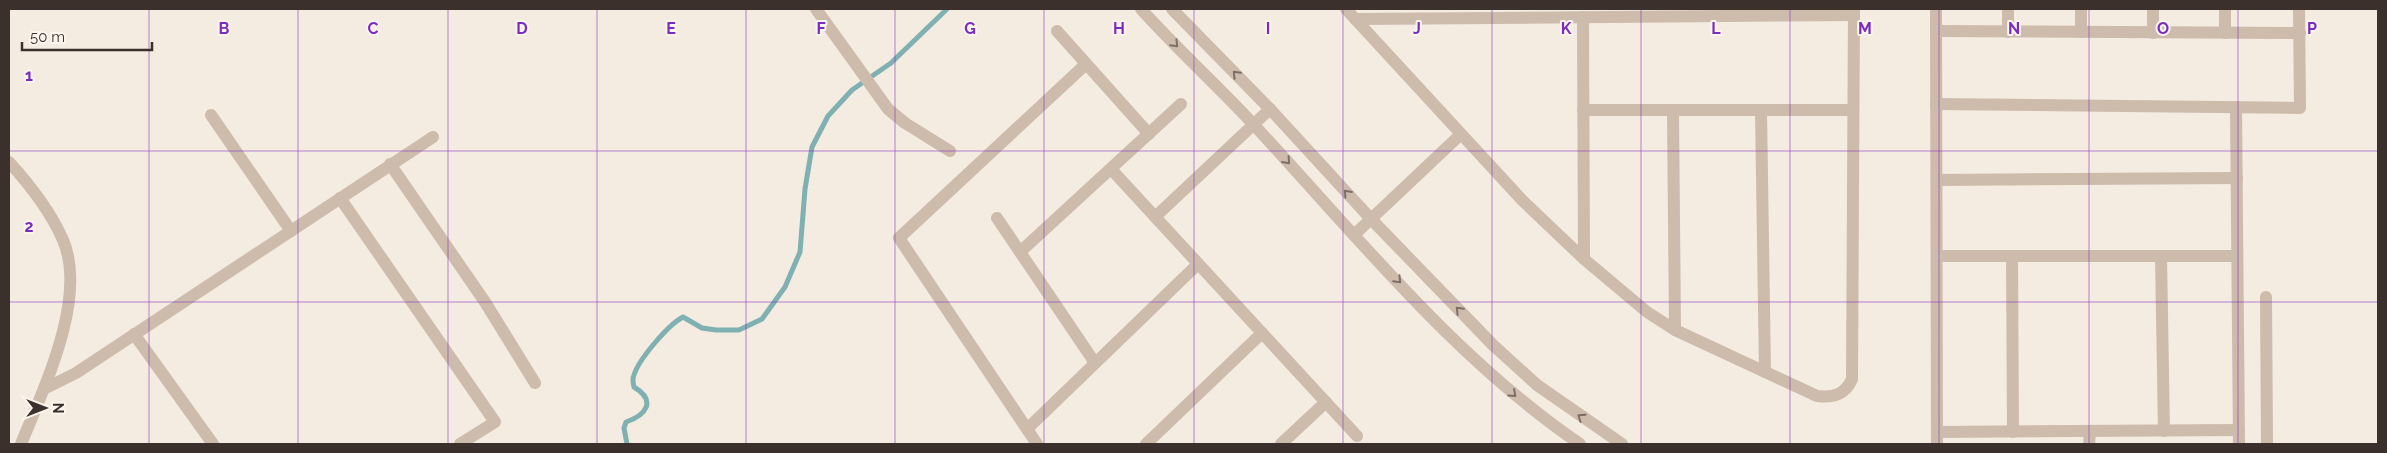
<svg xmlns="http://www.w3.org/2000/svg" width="2387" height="453" font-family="Raleway,sans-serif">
<rect width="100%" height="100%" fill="#f4ebe1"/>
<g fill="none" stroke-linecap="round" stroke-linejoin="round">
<path stroke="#7fb0b2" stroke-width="5" d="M 627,444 L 624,428 L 626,422 C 646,415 657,401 634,387 C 633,383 632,379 634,375 C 639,359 668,325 683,317 L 702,328 L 716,330 L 739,330 L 762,319 L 785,287 L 800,252 L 805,189 L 812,147 L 828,116 L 852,90 L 891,63 L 947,9"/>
<g stroke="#cdbbac" stroke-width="12">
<polyline points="816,9 888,109 905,123 950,151"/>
<path d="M 1141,9 C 1177,49 1217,85 1254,125 C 1357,236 1454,358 1580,444"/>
<polyline points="1172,9 1270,109 1371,219 1493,345 1537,385 1622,444"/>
<path d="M 1346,9 L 1522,200 L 1584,259 L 1647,312 L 1675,330 L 1817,396 C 1833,398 1845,395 1852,379 L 1854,9"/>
<polyline points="1936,9 1937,444"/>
<polyline points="2008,9 2008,32"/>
<polyline points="2081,9 2081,32"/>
<polyline points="2225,9 2225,33"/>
<polyline points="1583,17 1584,259"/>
<polyline points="1355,19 1854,15"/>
<polyline points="1057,31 1149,134"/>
<polyline points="1936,31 2300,33"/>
<polyline points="2153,33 2153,9"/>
<polyline points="1936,104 2300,108 2299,9"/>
<polyline points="2236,107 2239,444"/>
<polyline points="1583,110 1853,110"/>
<polyline points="1673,110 1675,330"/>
<polyline points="1761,110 1765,372"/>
<polyline points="211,115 291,231"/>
<path d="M 9,162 C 30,185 50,210 63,240 C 88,298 43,390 21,444"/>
<polyline points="390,164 485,302 535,383"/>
<polyline points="1111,169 1357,436"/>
<polyline points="1937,180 2237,178"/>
<polyline points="340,198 495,422 460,444"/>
<polyline points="1155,217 1270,109"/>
<polyline points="997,218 1095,363"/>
<polyline points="1354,235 1460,135"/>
<polyline points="1020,252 1181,104"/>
<polyline points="1937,256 2237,256"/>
<polyline points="2012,256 2013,432"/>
<polyline points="2161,256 2164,431"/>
<polyline points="2266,297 2267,444"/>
<polyline points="134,334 213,444"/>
<polyline points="44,389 76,373 433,137"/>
<polyline points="1027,429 1198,264"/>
<polyline points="1937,432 2239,430"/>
<polyline points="1037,444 899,238 1086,64"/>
<polyline points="1146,444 1262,333"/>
<polyline points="1281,444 1326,402"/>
<polyline points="2089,444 2090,431"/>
</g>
</g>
<defs><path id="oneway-chevron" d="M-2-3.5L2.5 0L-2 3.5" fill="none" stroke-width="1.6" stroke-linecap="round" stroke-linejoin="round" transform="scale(1.25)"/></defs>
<g stroke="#7d6f65">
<use href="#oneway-chevron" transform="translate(1175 44) rotate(46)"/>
<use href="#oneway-chevron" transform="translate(1236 74) rotate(-134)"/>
<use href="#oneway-chevron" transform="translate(1287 161) rotate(48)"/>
<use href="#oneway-chevron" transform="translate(1347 193) rotate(-132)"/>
<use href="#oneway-chevron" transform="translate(1398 280) rotate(46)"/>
<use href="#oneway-chevron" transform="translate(1459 310) rotate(-134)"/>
<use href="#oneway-chevron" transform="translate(1513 394) rotate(42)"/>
<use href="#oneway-chevron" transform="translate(1581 417) rotate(-145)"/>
</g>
<path fill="none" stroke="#7b2cbf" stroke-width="1" stroke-opacity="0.55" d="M 149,9 L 149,444M 298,9 L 298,444M 448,9 L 448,444M 597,9 L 597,444M 746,9 L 746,444M 895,9 L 895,444M 1044,9 L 1044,444M 1194,9 L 1194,444M 1343,9 L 1343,444M 1492,9 L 1492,444M 1641,9 L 1641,444M 1790,9 L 1790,444M 1939,9 L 1939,444M 2089,9 L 2089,444M 2238,9 L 2238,444M 9,151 L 2378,151M 9,302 L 2378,302"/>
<g font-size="16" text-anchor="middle" font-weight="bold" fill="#7b2cbf" stroke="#fbf5ee" stroke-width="4" stroke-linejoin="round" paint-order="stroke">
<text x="224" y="34">B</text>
<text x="373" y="34">C</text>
<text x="522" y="34">D</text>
<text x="671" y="34">E</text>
<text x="821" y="34">F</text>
<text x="970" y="34">G</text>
<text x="1119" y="34">H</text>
<text x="1268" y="34">I</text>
<text x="1417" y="34">J</text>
<text x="1566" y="34">K</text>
<text x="1716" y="34">L</text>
<text x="1865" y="34">M</text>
<text x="2014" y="34">N</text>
<text x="2163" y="34">O</text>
<text x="2312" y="34">P</text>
<text x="29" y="81">1</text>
<text x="29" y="232">2</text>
</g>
<rect width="2387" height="453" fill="none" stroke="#3b302b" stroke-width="20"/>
<g transform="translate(45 408) rotate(90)" stroke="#fbf5ee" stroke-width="4" paint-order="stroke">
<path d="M0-4L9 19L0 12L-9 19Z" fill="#3b302b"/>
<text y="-8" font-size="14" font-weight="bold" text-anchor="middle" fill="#3b302b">N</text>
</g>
<path d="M22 42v8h130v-8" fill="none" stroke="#3b302b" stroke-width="2.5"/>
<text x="30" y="42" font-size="15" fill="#3b302b" stroke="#fbf5ee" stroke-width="4" paint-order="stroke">50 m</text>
</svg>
